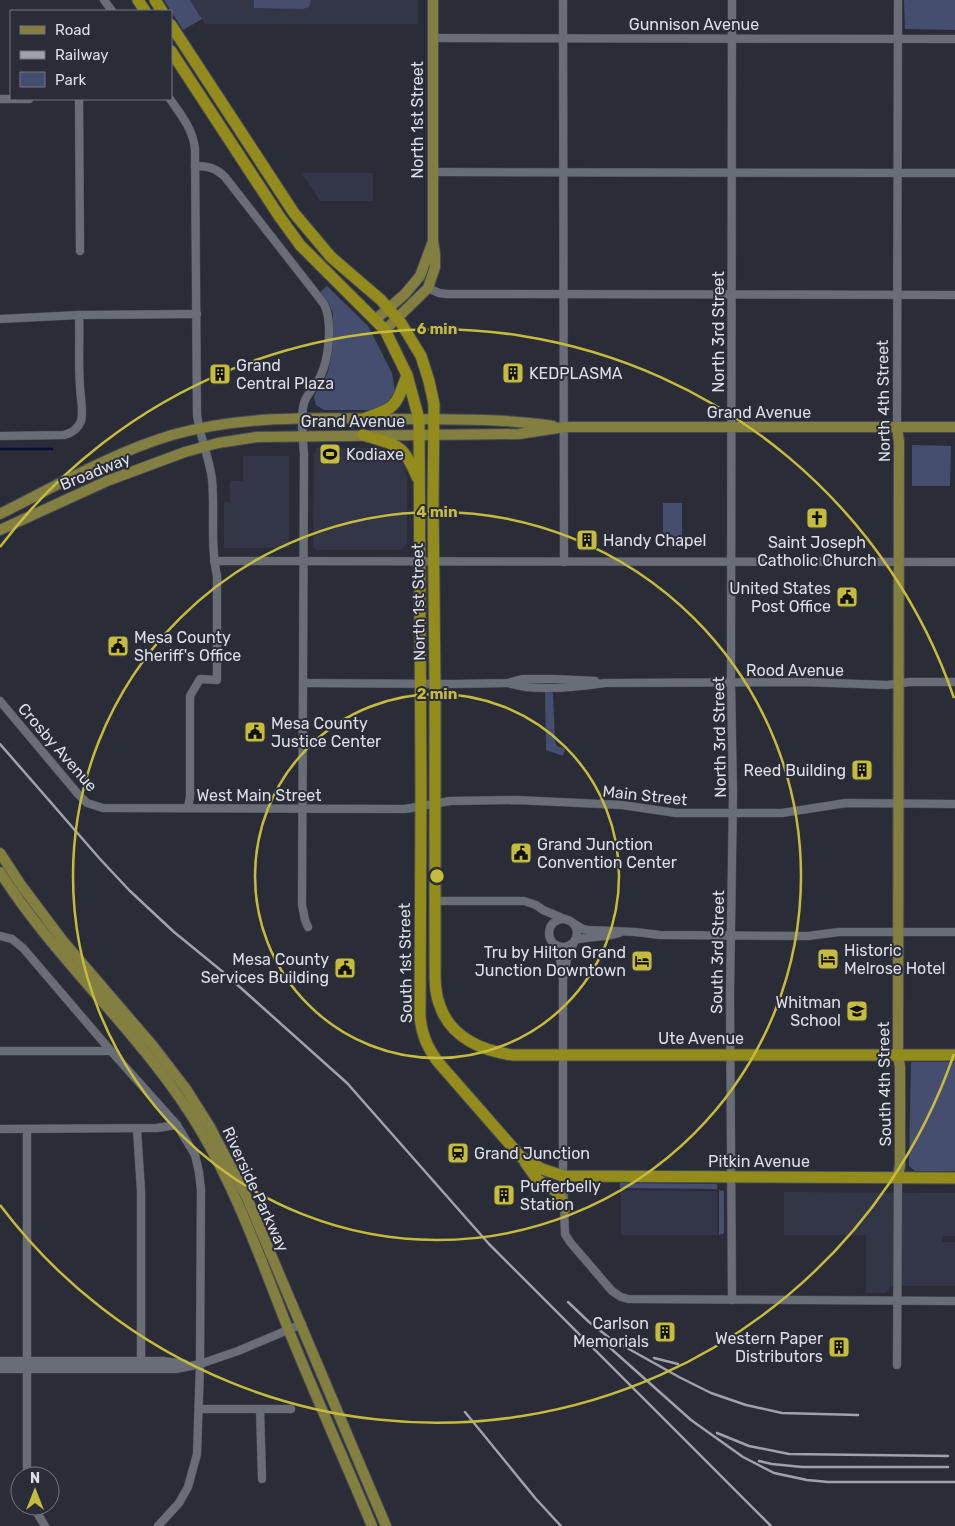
<svg xmlns="http://www.w3.org/2000/svg" width="955" height="1526" font-family="Rubik,sans-serif">
<rect width="100%" height="100%" fill="#2a2d38"/>
<g fill="#323646">
<polygon points="190,0 418,0 418,24 205,24"/>
<polygon points="302,173 373,173 373,201 320,201"/>
<polygon points="320,447 380,448 398,456 403,465 407,477 407,543 402,550 317,550 313,547 314,454 316,453 316,448"/>
<polygon points="243,456 289,456 289,548 224,548 224,502 230,502 230,481 243,481"/>
<polygon points="621,1190 717,1191 717,1235 621,1235"/>
<polygon points="784,1192 955,1193 955,1236 942,1236 942,1242 955,1242 955,1286 891,1286 886,1293 866,1293 866,1235 784,1235"/>
</g>
<g fill="#454e6e">
<polygon points="164,0 190,0 202,19 183,30"/>
<polygon points="254,0 311,0 309,7 303,9 254,8"/>
<polygon points="904,0 955,0 955,30 905,29"/>
<polygon points="327,286 368,326 392,373 395,391 391,401 380,408 371,410 324,410 316,405 314,396 328,372 333,344 333,313 328,302 320,292"/>
<polygon points="912,445 951,446 950,486 912,486"/>
<rect x="663" y="503" width="19" height="44"/>
<polygon points="545,692 552,692 553,694 555,742 557,746 565,749 563,756 546,750"/>
<polygon points="911,1062 955,1062 955,1171 915,1171 909,1166"/>
<polygon points="620,1183 717,1184 717,1189 620,1188"/>
<polygon points="719,1190 724,1191 724,1233 719,1235"/>
</g>
<g fill="none" stroke-linecap="round" stroke-linejoin="round">
<polyline stroke="#080d37" stroke-width="2.5" points="0,449 52,449"/>
<g stroke="#484a53" stroke-width="9">
<g id="minor">
<polyline points="104,0 112,11"/>
<polyline points="563,0 564,562"/>
<polyline points="732,0 731,684 733,794 730,994 732,1300"/>
<polyline points="433,38 955,39"/>
<polyline points="0,99 29,99"/>
<polyline points="79,99 80,251"/>
<path d="M 170,99 C 181,115 193,129 195,149 L 197,415 C 200,437 209,457 212,479 C 215,511 210,544 217,576 L 217,680 L 200,679 L 190,696 L 190,796 L 188,808"/>
<path d="M 195,166 C 208,166 216,168 225,177 L 324,304 C 333,322 329,359 320,377 C 316,386 307,393 304,403 C 300,419 303,438 304,454 L 302,905 L 305,920 L 308,927"/>
<polyline points="433,172 955,173"/>
<polyline points="428,288 439,293 447,294 955,295"/>
<polyline points="0,319 79,315 197,314"/>
<polyline points="897,427 898,0"/>
<path d="M 0,436 L 64,435 C 72,433 78,429 81,421 C 84,410 80,397 80,386 C 78,362 80,339 79,315"/>
<polyline points="214,561 955,562"/>
<polyline points="303,683 453,684 508,683 522,679 555,679 595,681"/>
<path d="M 508,683 C 537,692 575,687 605,683 L 804,682 L 887,685 L 910,682 L 955,682"/>
<polyline points="0,701 78,794 87,803 103,808 405,809 450,801 517,800 622,805 676,813 782,813 846,803 955,804"/>
<polyline points="435,901 524,901 536,905 543,910 567,920"/>
<circle cx="563" cy="933" r="14"/>
<polyline points="573,923 583,929 588,930 635,932 660,935 808,936 839,932 955,932"/>
<polyline points="0,936 12,939 23,948 111,1051 177,1125 195,1155 199,1172 201,1190 200,1364 197,1454 188,1487 179,1503 158,1526"/>
<path d="M 575,940 C 590,936 605,938 619,933"/>
<polyline points="554,944 560,959 563,980 563,1176 565,1234 570,1242 612,1291 621,1297 628,1299 955,1301"/>
<polyline points="564,976 567,959 574,942"/>
<polyline points="0,1051 111,1051"/>
<polyline points="0,1129 157,1128 177,1125"/>
<polyline points="137,1129 141,1191 141,1361"/>
<polyline points="0,1361 163,1361 185,1364"/>
<polyline points="897,1365 898,1178"/>
<polyline points="0,1369 176,1369 200,1364 238,1351 302,1324"/>
<polyline points="199,1409 291,1409"/>
<polyline points="260,1409 262,1479"/>
<polyline points="27,1476 27,1129"/>
<polyline points="33,1506 45,1526"/>
</g>
</g>
<g stroke="#484a53" stroke-width="12">
<g id="major">
<polyline points="375,320 405,294 420,276 433,241"/>
<polyline points="385,330 428,288 435,267 435,254 433,241 433,0"/>
<polyline points="897,427 899,442 898,1056 900,1067 900,1165 898,1178"/>
<path d="M 0,514 C 56,486 112,453 172,435 C 246,414 325,418 402,419 C 452,420 503,418 553,426"/>
<polyline points="0,530 107,481 185,452 218,443 257,437 519,434 564,427 955,427"/>
<polyline points="0,853 21,885 63,941 153,1046 186,1089 210,1127 247,1198 386,1526"/>
<path d="M 0,872 C 59,965 145,1036 201,1131 C 237,1192 261,1260 287,1326 C 314,1393 344,1459 372,1526"/>
</g>
</g>
<g stroke="#484a53" stroke-width="13">
<g id="highway">
<polyline points="138,0 145,11"/>
<polyline points="155,0 162,11"/>
<path d="M 171,25 L 294,213 L 331,257 L 381,300 L 401,323 L 421,356 L 429,381 L 434,404 L 433,502 L 435,683 L 435,968 C 435,981 435,994 440,1006 C 451,1038 483,1051 513,1055 L 955,1055"/>
<path d="M 171,51 L 279,216 L 300,245 L 385,330 L 407,375 L 419,419 L 421,791 L 420,1017 C 422,1035 427,1047 438,1062 L 521,1157 L 542,1169 L 563,1176 L 955,1178"/>
<path d="M 363,419 C 397,407 395,408 407,375"/>
<path d="M 363,435 C 398,446 402,442 417,477"/>
<polyline points="525,1162 537,1179 557,1192 565,1208"/>
</g>
</g>
<use href="#minor" stroke="#696d78" stroke-width="8"/>
<use href="#major" stroke="#827f41" stroke-width="10"/>
<use href="#highway" stroke="#938b1c" stroke-width="11"/>
<g stroke="#9fa2aa" stroke-width="2.5">
<polyline points="0,744 100,859 130,891 174,932 223,972 347,1083 489,1244 771,1526"/>
<polyline points="568,1302 589,1322 611,1339 679,1377 711,1393 746,1405 782,1413 858,1415"/>
<polyline points="608,1346 691,1420 743,1457 774,1473 807,1480 828,1482 955,1482"/>
<polyline points="654,1358 678,1364"/>
<polyline points="465,1412 536,1499 561,1526"/>
<polyline points="717,1433 749,1446 789,1454 948,1456"/>
<polyline points="759,1461 772,1464 802,1467 948,1467"/>
</g>
</g>
<g fill="none" stroke="#c5bc3d" stroke-width="2.5">
<circle cx="437" cy="876" r="182"/>
<circle cx="437" cy="876" r="364"/>
<path d="M954 1054A547 547 0 0 1 0 1205M0 547A547 547 0 0 1 954 698"/>
</g>
<defs>
<g id="building-square" transform="scale(1.125)"><rect x="-9" y="-9" width="18" height="18" rx="4" fill="#c5bc3d" stroke="#2a2d38"/><path d="M-4-6H4V6H1V3H-1V6H-4ZM-2.5-4.3h1.7v1.8h-1.7ZM.8-4.3h1.7v1.8H.8ZM-2.5-1h1.7V.8h-1.7ZM.8-1h1.7V.8H.8Z" fill="#111"/></g>
<g id="stadium-square" transform="scale(1.125)"><rect x="-9" y="-9" width="18" height="18" rx="4" fill="#c5bc3d" stroke="#2a2d38"/><path d="M0-5a6.5 5 0 1 0 0 10a6.5 5 0 1 0 0-10ZM-3.5-1.8h7v3.6h-7Z" fill="#111"/></g>
<g id="church-square" transform="scale(1.125)"><rect x="-9" y="-9" width="18" height="18" rx="4" fill="#c5bc3d" stroke="#2a2d38"/><path d="M-1.2-6h2.4v3.5h3.3v2.4h-3.3V6h-2.4V-.1h-3.3v-2.4h3.3Z" fill="#111"/></g>
<g id="civic-square" transform="scale(1.125)"><rect x="-9" y="-9" width="18" height="18" rx="4" fill="#c5bc3d" stroke="#2a2d38"/><path d="M-.6-6.5H3V-4.5H.6V-3L4-1V1h2V6H-6V1h2V-1L-.6-3ZM-1.2 2.5V6h2.4V2.5Z" fill="#111"/></g>
<g id="hotel-square" transform="scale(1.125)"><rect x="-9" y="-9" width="18" height="18" rx="4" fill="#c5bc3d" stroke="#2a2d38"/><path d="M-6-4.5h1.5V1H6V5H4.5V3h-9V5H-6ZM-4 0a1.8 1.8 0 1 1 3.6 0ZM.5 0V-2.5h3Q6-2.5 6 0Z" fill="#111"/></g>
<g id="school-square" transform="scale(1.125)"><rect x="-9" y="-9" width="18" height="18" rx="4" fill="#c5bc3d" stroke="#2a2d38"/><path d="M0-5L7-2L0 1L-7-2ZM-4 1L0 2.5L4 1V4Q0 6-4 4Z" fill="#111"/></g>
<g id="station-square" transform="scale(1.125)"><rect x="-9" y="-9" width="18" height="18" rx="4" fill="#c5bc3d" stroke="#2a2d38"/><path d="M-3-6H3Q5-6 5-4V2Q5 4 3 4L4.5 6H3L1.5 4h-3L-3 6H-4.5L-3 4Q-5 4-5 2V-4Q-5-6-3-6ZM-3.5-4v3h7v-3ZM-3.5 1v1.5H-2V1ZM2 1v1.5H3.5V1Z" fill="#111"/></g>
</defs>
<g fill-rule="evenodd">
<use href="#building-square" x="513" y="373"/>
<use href="#building-square" x="220" y="374"/>
<use href="#stadium-square" x="330" y="454"/>
<use href="#church-square" x="817" y="518"/>
<use href="#building-square" x="587" y="540"/>
<use href="#civic-square" x="847" y="597"/>
<use href="#civic-square" x="118" y="646"/>
<use href="#civic-square" x="255" y="732"/>
<use href="#building-square" x="862" y="770"/>
<use href="#civic-square" x="521" y="853"/>
<use href="#hotel-square" x="828" y="959"/>
<use href="#hotel-square" x="642" y="961"/>
<use href="#civic-square" x="345" y="968"/>
<use href="#school-square" x="857" y="1011"/>
<use href="#station-square" x="458" y="1153"/>
<use href="#building-square" x="504" y="1195"/>
<use href="#building-square" x="665" y="1332"/>
<use href="#building-square" x="839" y="1347"/>
</g>
<g text-anchor="middle" stroke-width="4" stroke-linejoin="round" paint-order="stroke">
<g font-size="16" fill="#dddfe6" stroke="#2a2d38">
<text x="694" y="30">Gunnison Avenue</text>
<text transform="translate(417 120) rotate(-90)" y="6">North 1st Street</text>
<text transform="translate(718 332) rotate(-90)" y="6">North 3rd Street</text>
<text transform="translate(883 401) rotate(-91)" y="6">North 4th Street</text>
<text x="759" y="418">Grand Avenue</text>
<text x="353" y="427">Grand Avenue</text>
<text transform="translate(95 471) rotate(-22)" y="6">Broadway</text>
<text transform="translate(418 602) rotate(-91)" y="6">North 1st Street</text>
<text x="795" y="676">Rood Avenue</text>
<text transform="translate(719 737) rotate(-91)" y="6">North 3rd Street</text>
<text transform="translate(58 747) rotate(49)" y="6">Crosby Avenue</text>
<text x="259" y="801">West Main Street</text>
<text transform="translate(645 795) rotate(6)" y="6">Main Street</text>
<text transform="translate(717 952) rotate(-89)" y="6">South 3rd Street</text>
<text transform="translate(405 963) rotate(-91)" y="6">South 1st Street</text>
<text x="701" y="1044">Ute Avenue</text>
<text transform="translate(884 1084) rotate(-91)" y="6">South 4th Street</text>
<text x="759" y="1167">Pitkin Avenue</text>
<text transform="translate(256 1189) rotate(65)" y="6">Riverside Parkway</text>
</g>
<g font-size="16" fill="#dddfe6" stroke="#2a2d38" text-anchor="start">
<text x="236" y="371">Grand<tspan x="236" dy="18">Central Plaza</tspan></text>
<text x="529" y="379">KEDPLASMA</text>
<text x="346" y="460">Kodiaxe</text>
<text x="603" y="546">Handy Chapel</text>
<text x="817" y="548" text-anchor="middle">Saint Joseph<tspan x="817" dy="18">Catholic Church</tspan></text>
<text x="831" y="594" text-anchor="end">United States<tspan x="831" dy="18">Post Office</tspan></text>
<text x="134" y="643">Mesa County<tspan x="134" dy="18">Sheriff's Office</tspan></text>
<text x="271" y="729">Mesa County<tspan x="271" dy="18">Justice Center</tspan></text>
<text x="846" y="776" text-anchor="end">Reed Building</text>
<text x="537" y="850">Grand Junction<tspan x="537" dy="18">Convention Center</tspan></text>
<text x="844" y="956">Historic<tspan x="844" dy="18">Melrose Hotel</tspan></text>
<text x="626" y="958" text-anchor="end">Tru by Hilton Grand<tspan x="626" dy="18">Junction Downtown</tspan></text>
<text x="329" y="965" text-anchor="end">Mesa County<tspan x="329" dy="18">Services Building</tspan></text>
<text x="841" y="1008" text-anchor="end">Whitman<tspan x="841" dy="18">School</tspan></text>
<text x="474" y="1159">Grand Junction</text>
<text x="520" y="1192">Pufferbelly<tspan x="520" dy="18">Station</tspan></text>
<text x="649" y="1329" text-anchor="end">Carlson<tspan x="649" dy="18">Memorials</tspan></text>
<text x="823" y="1344" text-anchor="end">Western Paper<tspan x="823" dy="18">Distributors</tspan></text>
</g>
</g>
<circle cx="437" cy="876" r="8" fill="#c5bc3d" stroke="#2a2d38" stroke-width="2.5"/>
<g font-size="15" text-anchor="middle" font-weight="bold" fill="#c5bc3d" stroke="#2a2d38" stroke-width="4" stroke-linejoin="round" paint-order="stroke">
<text x="437" y="334">6 min</text>
<text x="437" y="517">4 min</text>
<text x="437" y="699">2 min</text>
</g>
<rect x="10" y="10" width="162" height="90" fill="#2a2d38" stroke="#72747e"/>
<rect x="20" y="26" width="25" height="8" fill="#827f41" stroke="#72747e"/>
<text x="55" y="35" font-size="15" fill="#dddfe6">Road</text>
<rect x="20" y="51" width="25" height="8" fill="#9fa2aa" stroke="#72747e"/>
<text x="55" y="60" font-size="15" fill="#dddfe6">Railway</text>
<rect x="20" y="72" width="25" height="15" fill="#454e6e" stroke="#72747e"/>
<text x="55" y="85" font-size="15" fill="#dddfe6">Park</text>
<g transform="translate(35 1491)"><circle r="24" fill="#2a2d38" stroke="#72747e"/>
<path d="M0-4L9 19L0 12L-9 19Z" fill="#c5bc3d"/>
<text y="-8" font-size="14" font-weight="bold" text-anchor="middle" fill="#dddfe6">N</text>
</g>
</svg>
